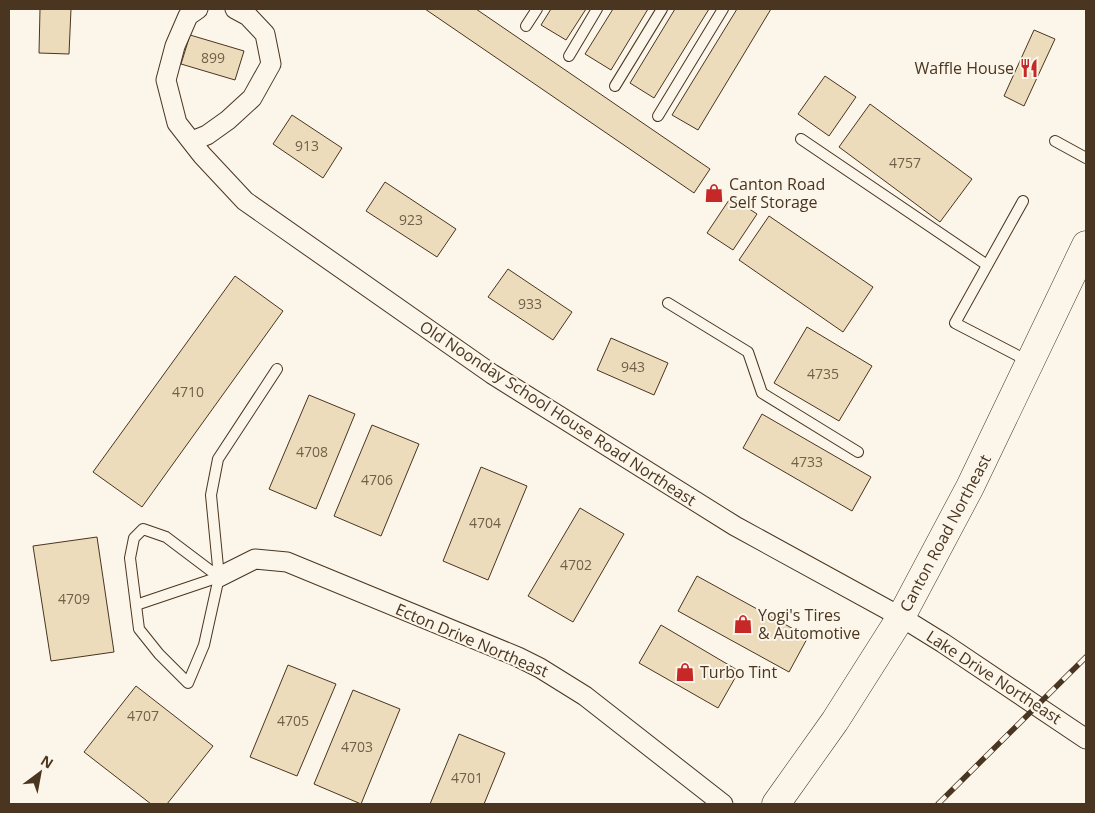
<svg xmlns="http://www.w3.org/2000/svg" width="1095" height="813" font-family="'Open Sans',sans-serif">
<rect width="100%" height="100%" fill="#fbf6e9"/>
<g fill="#ecdcbc" stroke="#4a3520">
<polygon points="40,9 71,9 69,54 39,53"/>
<polygon points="425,9 476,9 710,169 694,193"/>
<polygon points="551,9 586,9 566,40 541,25"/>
<polygon points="613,9 648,9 611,70 585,54"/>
<polygon points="675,9 709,9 654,98 630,83"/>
<polygon points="737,9 771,9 698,130 672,115"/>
<polygon points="1034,30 1055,39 1024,106 1004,96"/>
<polygon points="190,35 244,51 235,80 181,64"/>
<polygon points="825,76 856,97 829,136 798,114"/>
<polygon points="870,104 972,179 940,222 839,147"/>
<polygon points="292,115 342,148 323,178 273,144"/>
<polygon points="385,182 456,229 437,257 366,211"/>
<polygon points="731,197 757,214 733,250 707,233"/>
<polygon points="769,216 873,287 843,332 739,260"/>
<polygon points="508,269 572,312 553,340 488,297"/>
<polygon points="235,276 283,311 142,507 93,472"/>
<polygon points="807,327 872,366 839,421 774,383"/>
<polygon points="611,338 668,363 654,395 597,370"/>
<polygon points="309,395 355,414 316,509 269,489"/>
<polygon points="762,414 871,477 852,511 743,448"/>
<polygon points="372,425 419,444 381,536 334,516"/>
<polygon points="481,467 527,486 488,580 443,561"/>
<polygon points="580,508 624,534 573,622 528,596"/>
<polygon points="97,537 114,652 51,661 33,546"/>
<polygon points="697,576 808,637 789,672 678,611"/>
<polygon points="661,625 739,671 718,708 639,663"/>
<polygon points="288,665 336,684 297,776 250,757"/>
<polygon points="136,686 213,746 167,804 151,804 84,752"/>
<polygon points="353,690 400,709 361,804 314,784"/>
<polygon points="459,734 505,753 484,804 430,804"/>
</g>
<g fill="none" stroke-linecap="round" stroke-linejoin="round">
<g stroke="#4a3520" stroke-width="12">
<g id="lane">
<polyline points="526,26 537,9"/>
<polyline points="569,56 597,9"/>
<polyline points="615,86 662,9"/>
<polyline points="658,116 723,9"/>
<polyline points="801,139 987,265"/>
<polyline points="1055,141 1086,158"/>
<polyline points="1023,201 955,323 1030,362"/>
<polyline points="668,303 748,352 762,393 858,452"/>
<polyline points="219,577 166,537 143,529 134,538 130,558 139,629 159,654 188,683 204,645 219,577 211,495 218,459 277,369"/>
<polyline points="136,605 219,577"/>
</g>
</g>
<g stroke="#4a3520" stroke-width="21">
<g id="street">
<polyline points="198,9 188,16 175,46 166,80 177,123 202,155 245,201 492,374 735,526 901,617 943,643 1086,739"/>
<polyline points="192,141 207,135 228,120 252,98 271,64 265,34 248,16 235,9"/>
<polyline points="219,577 255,559 287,562 518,657 540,668 585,696 723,804"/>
</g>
</g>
<g stroke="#4a3520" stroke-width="29">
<polyline id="primary" points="776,804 835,721 901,617 970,487 1086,245"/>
</g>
<use href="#lane" stroke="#fbf6e9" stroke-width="10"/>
<use href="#street" stroke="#fbf6e9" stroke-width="19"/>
<use href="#primary" stroke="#fbf6e9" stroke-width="28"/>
<g stroke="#4a3520" stroke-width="5.5">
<polyline id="rail" points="938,804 1086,657"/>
</g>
<use href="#rail" stroke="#fbf6e9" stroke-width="4" stroke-dasharray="11" stroke-linecap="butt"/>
</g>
<defs>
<g id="restaurant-bare" transform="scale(1.5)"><path d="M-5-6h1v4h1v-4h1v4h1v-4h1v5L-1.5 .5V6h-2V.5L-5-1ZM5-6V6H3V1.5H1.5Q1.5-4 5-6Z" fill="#c62828" stroke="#fbf6e9" stroke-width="2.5" paint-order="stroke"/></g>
<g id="shop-bare" transform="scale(1.5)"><path d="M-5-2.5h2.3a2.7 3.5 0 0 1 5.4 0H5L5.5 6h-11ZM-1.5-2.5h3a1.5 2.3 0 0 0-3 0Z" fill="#c62828" stroke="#fbf6e9" stroke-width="2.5" paint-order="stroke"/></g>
</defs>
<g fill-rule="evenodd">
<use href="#restaurant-bare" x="1029" y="68"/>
<use href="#shop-bare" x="714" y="193"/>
<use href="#shop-bare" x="743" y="624"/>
<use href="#shop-bare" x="685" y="672"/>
</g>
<g text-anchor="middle" stroke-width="4" stroke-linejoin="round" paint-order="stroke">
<g font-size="14" fill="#725f47">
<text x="213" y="63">899</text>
<text x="307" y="151">913</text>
<text x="905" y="168">4757</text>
<text x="411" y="225">923</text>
<text x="530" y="309">933</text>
<text x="633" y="372">943</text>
<text x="823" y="379">4735</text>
<text x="188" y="397">4710</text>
<text x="312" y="457">4708</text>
<text x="807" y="467">4733</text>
<text x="377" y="485">4706</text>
<text x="485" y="528">4704</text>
<text x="576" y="570">4702</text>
<text x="74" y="604">4709</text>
<text x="143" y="721">4707</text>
<text x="293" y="726">4705</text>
<text x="357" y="752">4703</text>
<text x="467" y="783">4701</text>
</g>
<g font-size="16" fill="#4a3520" stroke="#fbf6e9" text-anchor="start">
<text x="1014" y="74" text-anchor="end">Waffle House</text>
<text x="729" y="190">Canton Road<tspan x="729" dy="18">Self Storage</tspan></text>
<text x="758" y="621">Yogi's Tires<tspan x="758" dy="18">&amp; Automotive</tspan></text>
<text x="700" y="678">Turbo Tint</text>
</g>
<g font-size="16" fill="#4a3520" stroke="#fbf6e9">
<text transform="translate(558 413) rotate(33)" y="6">Old Noonday School House Road Northeast</text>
<text transform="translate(945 533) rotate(-62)" y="6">Canton Road Northeast</text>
<text transform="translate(472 640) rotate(23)" y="6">Ecton Drive Northeast</text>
<text transform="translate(994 677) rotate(33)" y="6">Lake Drive Northeast</text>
</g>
</g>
<rect width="1095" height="813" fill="none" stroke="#4a3520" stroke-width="20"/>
<g transform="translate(40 773) rotate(32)" stroke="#fbf6e9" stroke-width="4" paint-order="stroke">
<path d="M0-4L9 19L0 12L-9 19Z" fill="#4a3520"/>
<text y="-8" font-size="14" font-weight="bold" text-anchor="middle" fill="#4a3520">N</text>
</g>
</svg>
